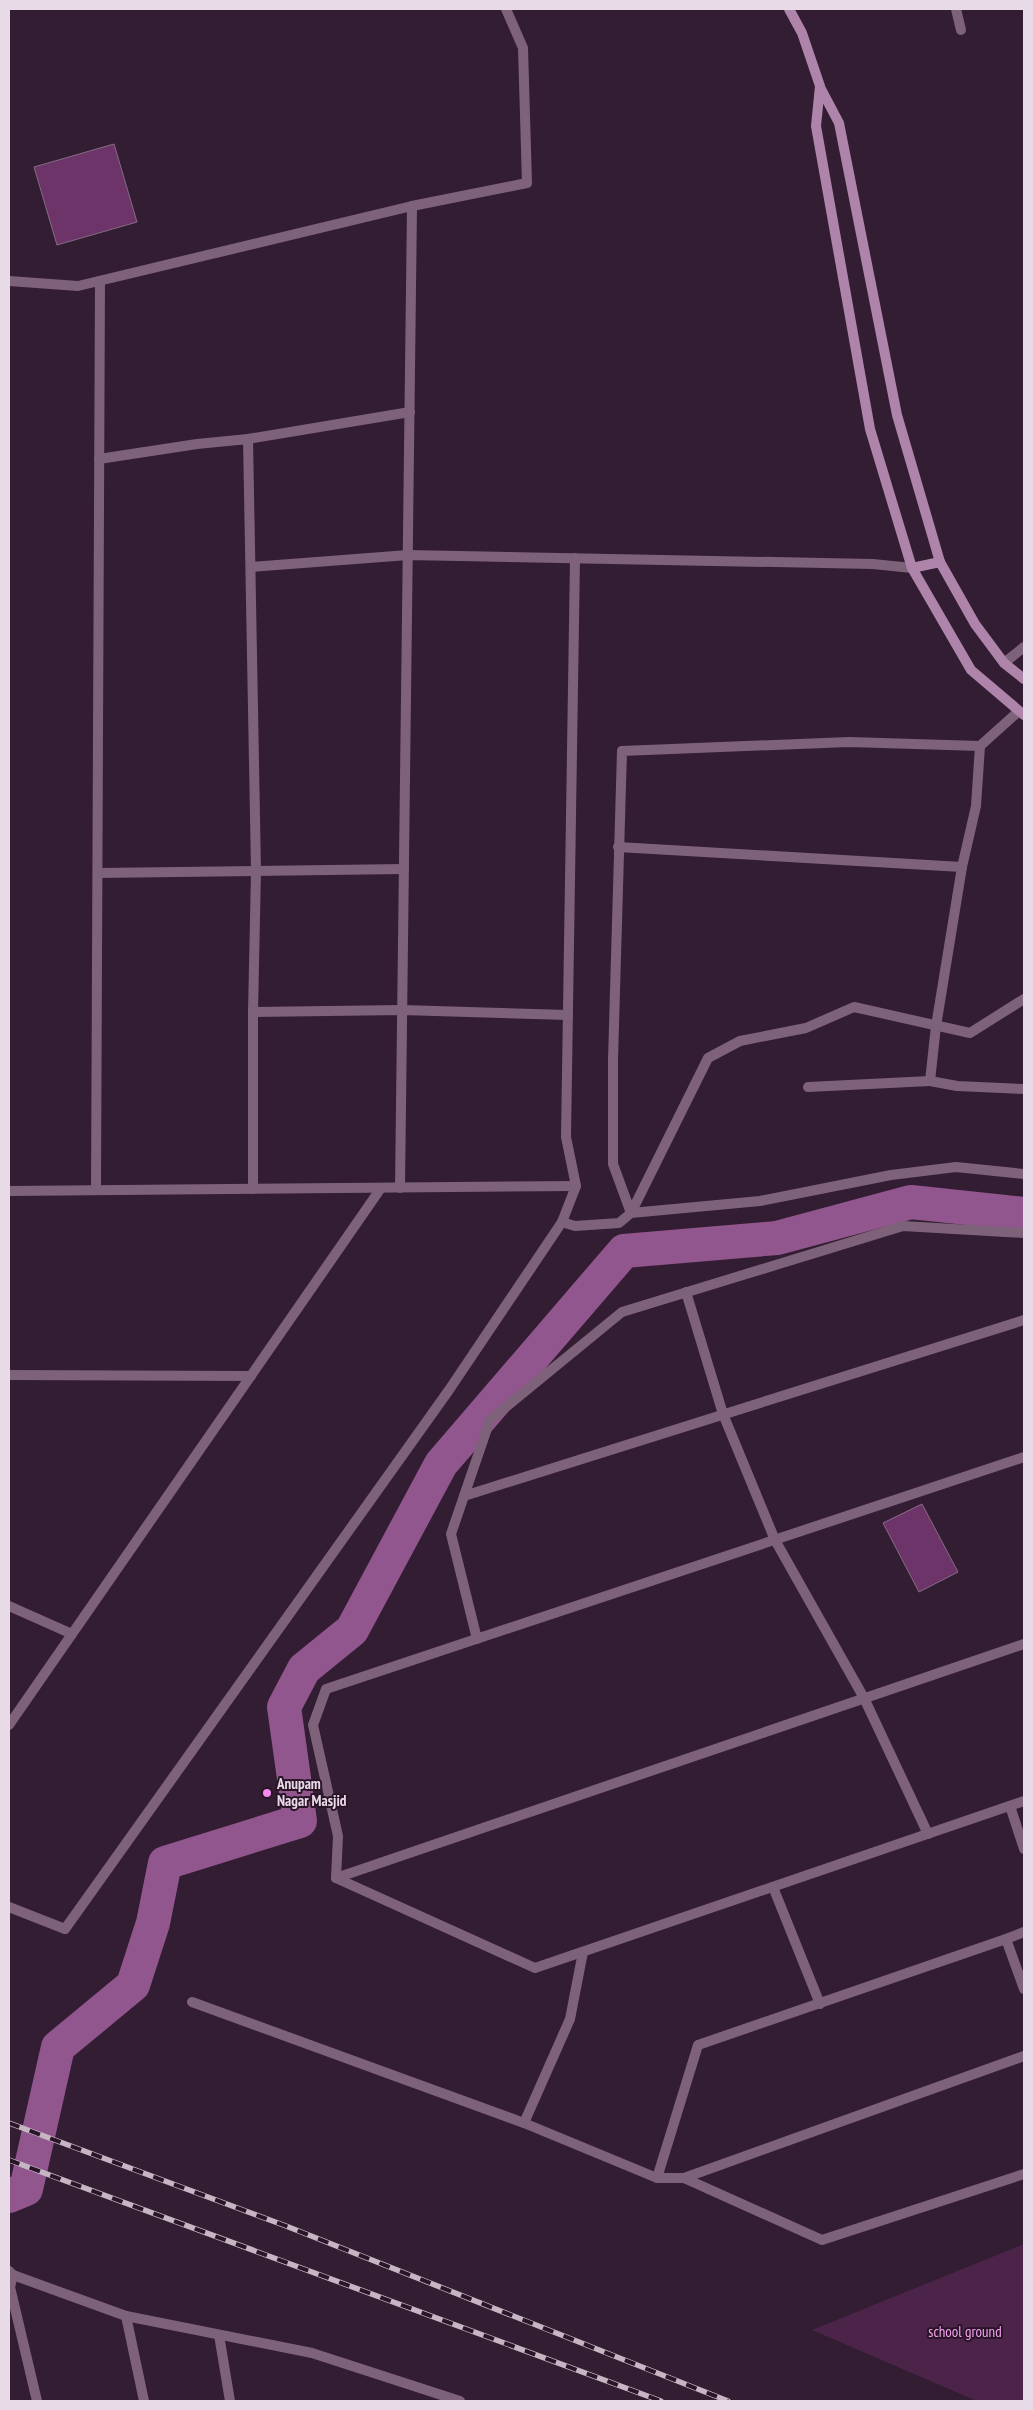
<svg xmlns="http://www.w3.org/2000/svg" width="1033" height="2410" font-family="'PT Sans Narrow',sans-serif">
<rect width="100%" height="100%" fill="#331d32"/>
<polygon fill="#4c244a" points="1024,2244 1024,2401 977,2401 812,2330"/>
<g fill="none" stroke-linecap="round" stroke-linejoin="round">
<polyline stroke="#91568d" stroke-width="34" points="9,2196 26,2189 58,2047 133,1985 153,1923 165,1863 300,1821 284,1707 304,1669 352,1630 441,1464 624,1251 777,1238 911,1202 1024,1214"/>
</g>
<g fill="#6c3469" stroke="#866c84">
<polygon points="114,144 137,222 57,245 34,167"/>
<polygon points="922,1504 958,1572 919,1592 883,1523"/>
</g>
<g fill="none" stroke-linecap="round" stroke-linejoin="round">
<g stroke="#7d627a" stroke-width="10">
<polyline points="956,9 961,30"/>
<polyline points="412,206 527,183 523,48 506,9"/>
<polyline points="9,281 78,286 412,206 400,1188"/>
<polyline points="248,439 410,412"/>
<polyline points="99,459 197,444 248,439 256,871 253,1012"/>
<polyline points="251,567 408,555 873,564 912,568"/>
<polyline points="1004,663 1024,647"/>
<polyline points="1019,711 980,746 849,742 622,751 613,1060 613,1164 631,1213 708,1058 740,1041 806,1028 854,1007 970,1033 1024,999"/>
<polyline points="980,746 976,806 962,867 936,1026 930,1081 957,1086 1024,1089"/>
<polyline points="618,847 962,867"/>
<polyline points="98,873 404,869"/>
<polyline points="808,1087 930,1081"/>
<polyline points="253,1189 253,1012 402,1010 568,1015"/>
<polyline points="96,1190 100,281"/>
<polyline points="9,1191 576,1186"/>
<polyline points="562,1222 575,1226 619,1223 631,1213 760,1201 891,1175 956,1167 1024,1174"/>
<polyline points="686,1292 723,1414 775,1540 864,1698 928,1834"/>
<polyline points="9,1375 251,1376"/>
<polyline points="464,1496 1024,1320"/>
<polyline points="9,1606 72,1634"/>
<polyline points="477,1639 451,1534 490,1420 622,1312 903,1226 1024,1233"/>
<polyline points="9,1725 381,1188"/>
<polyline points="1010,1806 1024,1849"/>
<polyline points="336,1878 338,1836 313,1725 326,1689 1024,1457"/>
<polyline points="336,1878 535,1968 1024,1801"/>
<polyline points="336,1878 1024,1644"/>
<polyline points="773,1887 820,2004"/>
<polyline points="9,1907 65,1929 449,1390 562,1222 576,1186 566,1137 575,558"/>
<polyline points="1006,1939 1024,1932"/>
<polyline points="1024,1989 1006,1939 698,2045 657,2178 684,2178 1024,2056"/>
<polyline points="192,2002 524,2123 657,2178"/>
<polyline points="524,2123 570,2019 583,1952"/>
<polyline points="684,2178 822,2240 1024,2174"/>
<polyline points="9,2271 13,2275 126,2316 144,2401"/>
<polyline points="13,2275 10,2287 37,2401"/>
<polyline points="126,2316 312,2353 460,2401"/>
<polyline points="219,2335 230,2401"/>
</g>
<g stroke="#ae84aa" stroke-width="10">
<polyline points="789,9 802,33 820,86 816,126 870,429 912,568 971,670 1024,715"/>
<polyline points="820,87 839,123 897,415 940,562 975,624 1004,663 1024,679"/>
<polyline points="912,568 940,562"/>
</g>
<g stroke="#c6b6c4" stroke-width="5.5">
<g id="rail">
<polyline points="9,2123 286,2226 728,2401"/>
<polyline points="9,2160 661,2401"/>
</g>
</g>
<use href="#rail" stroke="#291428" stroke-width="4" stroke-dasharray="11" stroke-linecap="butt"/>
</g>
<circle fill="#f589ef" stroke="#291428" stroke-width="2" cx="267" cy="1793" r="5"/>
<g text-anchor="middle" stroke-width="4" stroke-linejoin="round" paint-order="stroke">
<g font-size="15" font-weight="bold" fill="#e9dae7" stroke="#291428" text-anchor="start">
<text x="277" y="1789">Anupam<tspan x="277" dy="17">Nagar Masjid</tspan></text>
</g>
<g font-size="15" fill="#f6a3f0" stroke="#291428">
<text x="965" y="2337">school ground</text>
</g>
</g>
<rect width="1033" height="2410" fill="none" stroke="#e9dae7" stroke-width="20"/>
</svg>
